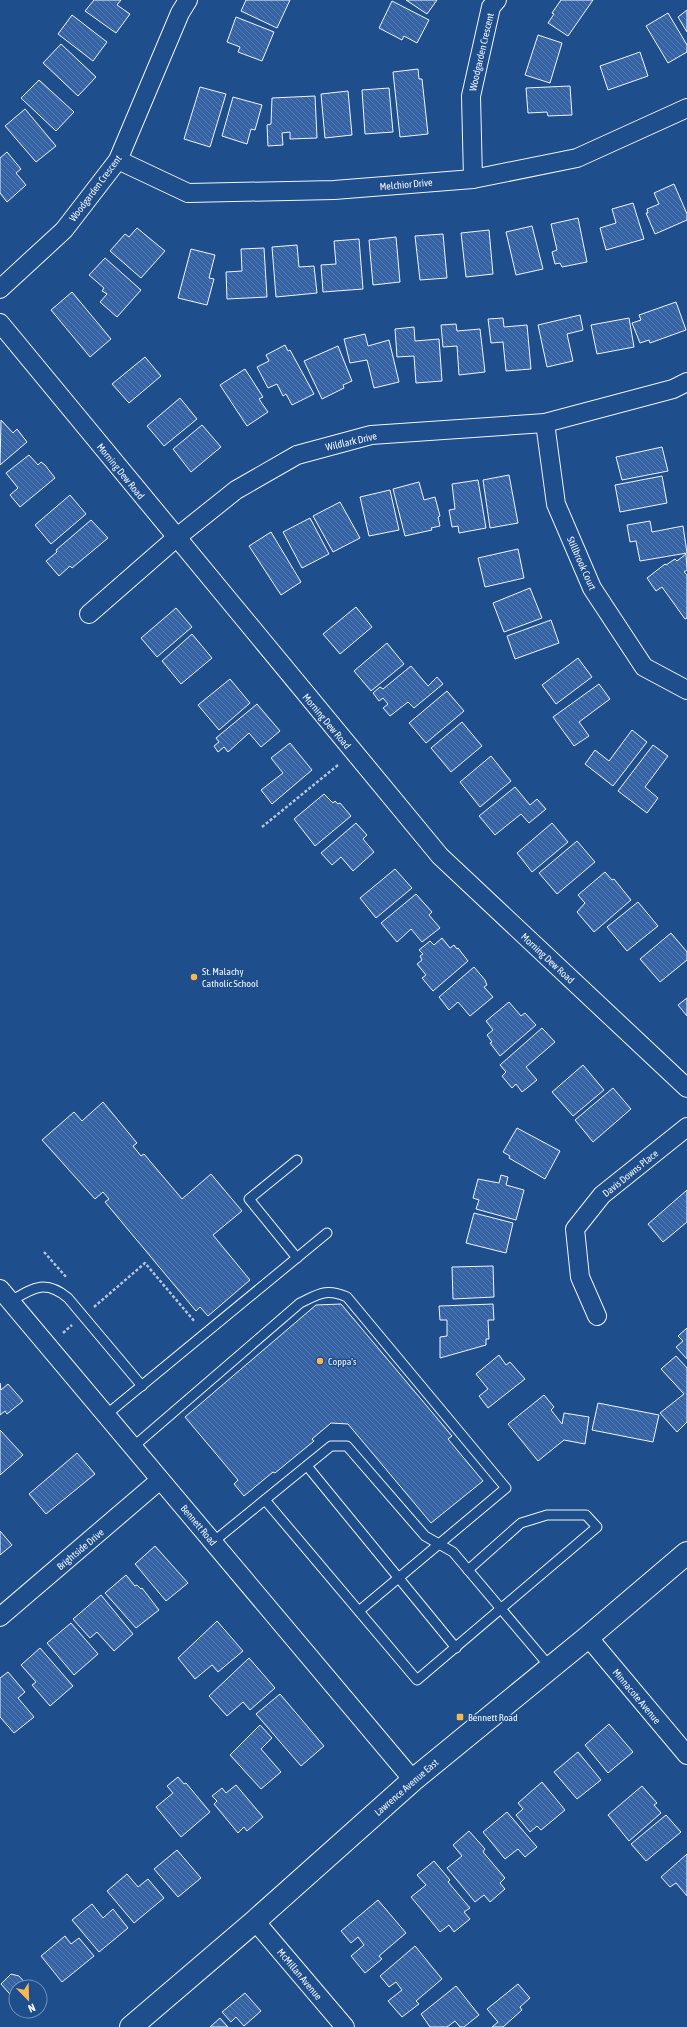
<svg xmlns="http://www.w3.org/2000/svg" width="687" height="2027" font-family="'Asap Condensed',sans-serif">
<defs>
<pattern id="building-back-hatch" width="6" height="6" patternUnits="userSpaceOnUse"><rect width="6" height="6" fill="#3563a3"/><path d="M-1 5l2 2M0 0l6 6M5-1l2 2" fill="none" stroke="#537ab1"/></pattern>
</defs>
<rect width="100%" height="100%" fill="#1f4e8c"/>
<g fill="url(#building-back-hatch)" stroke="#f2f6ff">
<polygon points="94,0 121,0 117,5 130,14 116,33 85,11"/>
<polygon points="246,0 290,0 277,28 241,11"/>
<polygon points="406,0 437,0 427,14"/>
<polygon points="561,0 593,0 568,36 548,23 554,14 552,13"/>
<polygon points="392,1 429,20 417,43 404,36 402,40 379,28"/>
<polygon points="687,10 687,32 678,17"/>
<polygon points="668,13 687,45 687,52 668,63 646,26"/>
<polygon points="72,15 107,42 93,61 58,34"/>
<polygon points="236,17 274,32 262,61 238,52 240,47 227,42"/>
<polygon points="538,35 562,43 550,83 525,75"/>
<polygon points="61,44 96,77 78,96 43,63"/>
<polygon points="640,52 648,76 608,90 600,66"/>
<polygon points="418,69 419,79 422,79 428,134 400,137 393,72"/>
<polygon points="39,80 74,112 56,131 21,98"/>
<polygon points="570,86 572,115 548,116 547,112 528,113 526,88"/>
<polygon points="200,87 226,94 210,147 184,139"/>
<polygon points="389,88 393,132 365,134 362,90"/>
<polygon points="348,91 352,135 325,138 321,94"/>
<polygon points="315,96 317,138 290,139 290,132 282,133 283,145 268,146 267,125 271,124 272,98"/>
<polygon points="233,97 262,105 255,130 251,129 247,144 222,136"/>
<polygon points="25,109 56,146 36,162 5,126"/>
<polygon points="7,152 21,169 16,173 26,185 7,202 0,193 0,158"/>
<polygon points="674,184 687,214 687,220 655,234 646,213 648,213 647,209 659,204 654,193"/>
<polygon points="633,203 644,239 606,250 600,228 616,223 612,209"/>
<polygon points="578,218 587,262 562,267 560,263 555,264 552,252 557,250 551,224"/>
<polygon points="532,226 543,269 516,275 506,232"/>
<polygon points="137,228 165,251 141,278 110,251 125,234 129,237"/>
<polygon points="489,230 493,274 466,277 461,233"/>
<polygon points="443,234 447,278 420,280 415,236"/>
<polygon points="396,237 400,282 373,285 369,240"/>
<polygon points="359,239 363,289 323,292 321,265 336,264 334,241"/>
<polygon points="297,245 299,267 314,266 317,293 276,297 272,247"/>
<polygon points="264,248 267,297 227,299 226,272 242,271 241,249"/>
<polygon points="191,249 215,255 209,278 214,279 207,305 178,298"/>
<polygon points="105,258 141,290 117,317 100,302 107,294 102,291 104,288 89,275"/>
<polygon points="72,292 111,339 90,357 51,310"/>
<polygon points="676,302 686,330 650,343 649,340 640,343 632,323 641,320 639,315"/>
<polygon points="580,315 583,330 567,334 573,361 547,367 538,325"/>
<polygon points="503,318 504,327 527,325 531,369 506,371 503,342 491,343 488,319"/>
<polygon points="629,318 634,347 597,354 591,325"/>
<polygon points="456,324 457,331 480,329 485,372 459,375 457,346 443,347 441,325"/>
<polygon points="414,327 415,341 439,339 442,381 416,383 414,356 397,357 395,329"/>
<polygon points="365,334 368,346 389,340 399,382 374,388 367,360 350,363 344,339"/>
<polygon points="285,345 288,351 290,350 314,394 292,405 286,394 283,396 277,384 268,388 257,367 269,361 266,355"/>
<polygon points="338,346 352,381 343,385 344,388 322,399 304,361"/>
<polygon points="145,357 161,376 129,403 112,384"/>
<polygon points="245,369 263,397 259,399 268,412 247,426 220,385"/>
<polygon points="180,398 197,419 164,446 147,426"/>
<polygon points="1,420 13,433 17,429 27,442 0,465"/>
<polygon points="202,425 221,447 191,472 173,449"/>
<polygon points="662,447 668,471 622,480 616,457"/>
<polygon points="29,455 38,465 41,462 45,465 55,478 20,507 10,495 18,488 6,473"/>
<polygon points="509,475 518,523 490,528 483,480"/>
<polygon points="662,476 667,503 620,512 615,485"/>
<polygon points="478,480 486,528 459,533 458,526 452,527 449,510 455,509 452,484"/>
<polygon points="419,482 424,500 435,497 440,516 438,517 440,526 431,528 432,530 405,536 393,489"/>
<polygon points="390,490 399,530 369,536 360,497"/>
<polygon points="70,495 86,514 51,544 35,525"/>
<polygon points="340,502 360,538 333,552 313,516"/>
<polygon points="310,518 329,554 302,568 283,532"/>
<polygon points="91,520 108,538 72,568 70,566 59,576 46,561 57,552 56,550"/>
<polygon points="650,521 652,532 683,526 687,553 640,561 636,541 630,542 627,525"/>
<polygon points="271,532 301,582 281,595 249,546"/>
<polygon points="518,549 524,578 485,587 478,558"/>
<polygon points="686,554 687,570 684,572 687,575 687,618 685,619 662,587 656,591 647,578 665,564 666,565 675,559 677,561"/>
<polygon points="530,588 542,618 504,632 493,603"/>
<polygon points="356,607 372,627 340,654 323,634"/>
<polygon points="176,608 192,627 157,657 141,638"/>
<polygon points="551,620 559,643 515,659 507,636"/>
<polygon points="192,634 212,658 181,684 162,661"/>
<polygon points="387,643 404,664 371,691 354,671"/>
<polygon points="578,658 592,677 556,704 542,685"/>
<polygon points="411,666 428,686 437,677 443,684 414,708 408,702 390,716 383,708 388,704 383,698 379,701 373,693 380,687 383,689"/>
<polygon points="230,679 250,703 219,730 198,705"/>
<polygon points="599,684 610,699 579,722 589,736 574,746 553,717"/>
<polygon points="447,691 464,711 426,743 409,723"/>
<polygon points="257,704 280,731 261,747 249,733 228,752 224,747 218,752 214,746 219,742 216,738"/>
<polygon points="462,722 482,746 451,772 431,748"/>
<polygon points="632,730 647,742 613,786 585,764 595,750 609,761"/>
<polygon points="290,743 312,770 272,804 261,790 283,773 271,758"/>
<polygon points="653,745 668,756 645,787 658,798 647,813 618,791"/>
<polygon points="491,756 511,781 480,807 460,782"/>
<polygon points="515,787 530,805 537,799 546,809 529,823 521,814 495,835 479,816"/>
<polygon points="324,794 333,803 335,801 338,804 340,803 351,816 315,846 294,819"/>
<polygon points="356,823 367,835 363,839 374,852 353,871 341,857 332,865 321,853"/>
<polygon points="552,823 568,842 532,872 517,853"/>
<polygon points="577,841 595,862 557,894 539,873"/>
<polygon points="395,869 412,888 376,918 360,898"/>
<polygon points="605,872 612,880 614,879 631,900 594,932 577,912 585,903 578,895"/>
<polygon points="416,894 432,912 429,915 440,928 422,942 411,929 397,942 381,923"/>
<polygon points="638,902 658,926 627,951 607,927"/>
<polygon points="671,933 687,952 687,960 660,982 640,959"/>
<polygon points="442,938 450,948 454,945 457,949 458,948 468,961 433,991 422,978 426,975 417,964 422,960 420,956 423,954 419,950 430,941 434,945"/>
<polygon points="474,967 485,980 487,985 484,987 493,997 470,1016 458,1002 449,1010 439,997"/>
<polygon points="687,998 687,1016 678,1005"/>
<polygon points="509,1002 521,1016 525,1013 536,1025 500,1056 490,1043 492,1042 487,1035 493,1030 486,1021"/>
<polygon points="542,1028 555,1042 526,1067 537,1080 522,1092 516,1084 512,1088 502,1076 506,1072 500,1065"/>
<polygon points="583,1065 604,1090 573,1116 552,1092"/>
<polygon points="613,1088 631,1109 593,1142 575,1120"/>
<polygon points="103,1102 137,1143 133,1146 141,1156 144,1154 182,1199 211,1174 242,1211 213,1235 250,1280 208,1316 200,1307 196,1311 105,1202 109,1199 103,1192 95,1199 42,1140 74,1112 82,1121"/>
<polygon points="517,1128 560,1151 545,1179 509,1158 510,1156 503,1152"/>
<polygon points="501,1175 508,1177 506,1185 524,1190 516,1220 476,1209 479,1200 473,1198 478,1179 499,1183"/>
<polygon points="687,1190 687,1222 663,1242 648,1224"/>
<polygon points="474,1213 513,1223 506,1253 466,1243"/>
<polygon points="493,1266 494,1297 453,1299 452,1267"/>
<polygon points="341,1304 452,1436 448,1439 483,1481 431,1523 348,1424 331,1423 312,1439 314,1441 275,1473 273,1472 244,1496 234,1484 238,1480 185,1417 316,1305"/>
<polygon points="493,1304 494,1320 488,1320 489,1339 486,1339 486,1345 440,1358 440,1337 447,1336 447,1320 440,1320 439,1306"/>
<polygon points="687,1328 687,1359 676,1347 683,1341 678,1336"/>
<polygon points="499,1355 506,1365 510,1362 525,1379 488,1408 479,1396 488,1389 476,1374"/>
<polygon points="676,1356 687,1368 687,1422 677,1432 660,1413 684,1394 661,1369"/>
<polygon points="0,1383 1,1390 8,1384 23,1401 7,1414 5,1411 0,1415"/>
<polygon points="544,1395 554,1407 551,1410 562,1424 564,1413 589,1417 585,1444 564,1440 538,1461 508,1424"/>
<polygon points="598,1403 659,1415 653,1442 592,1430"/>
<polygon points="0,1430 23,1455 0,1475"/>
<polygon points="77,1453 95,1474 46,1514 29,1494"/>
<polygon points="0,1531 12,1545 0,1555"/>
<polygon points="155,1546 188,1583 166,1601 135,1564"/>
<polygon points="126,1575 135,1586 137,1585 141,1589 142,1588 159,1610 136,1628 105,1593"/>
<polygon points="101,1595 133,1634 114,1651 97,1632 90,1638 73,1619"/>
<polygon points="217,1621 243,1651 218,1672 212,1665 195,1679 178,1658"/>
<polygon points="71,1623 98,1654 74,1675 47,1643"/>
<polygon points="40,1648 73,1686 50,1706 32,1685 36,1682 21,1665"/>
<polygon points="249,1658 275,1688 250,1710 243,1702 227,1716 209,1696"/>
<polygon points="8,1672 25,1692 18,1698 34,1717 14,1733 0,1717 0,1678"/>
<polygon points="280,1694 324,1746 301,1766 256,1714"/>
<polygon points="609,1724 633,1752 608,1773 585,1745"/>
<polygon points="260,1725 272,1738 261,1749 281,1772 261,1789 230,1755"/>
<polygon points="578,1752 601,1780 577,1799 554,1772"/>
<polygon points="178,1777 184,1784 186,1783 210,1812 181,1837 156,1807 173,1793 167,1786"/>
<polygon points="542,1782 565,1810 541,1830 537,1826 530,1832 516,1815 523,1809 518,1803"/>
<polygon points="236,1785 263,1817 247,1831 244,1827 238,1833 214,1804 217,1801 212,1796 222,1788 226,1793"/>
<polygon points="642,1786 657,1803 654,1805 661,1813 629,1841 608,1815"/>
<polygon points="507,1812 537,1847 525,1857 518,1849 505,1859 483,1832"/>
<polygon points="666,1815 681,1832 646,1861 631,1844"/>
<polygon points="469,1831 485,1849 483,1852 505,1878 500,1883 505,1889 490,1902 484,1895 475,1902 447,1868 462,1856 453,1845"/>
<polygon points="177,1850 201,1878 178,1897 154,1869"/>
<polygon points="687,1854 687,1896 676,1883 670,1887 661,1877"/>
<polygon points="434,1861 450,1880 448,1882 470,1908 464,1912 470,1919 454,1932 449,1925 440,1932 411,1897 426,1885 417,1875"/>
<polygon points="127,1874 138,1887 148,1879 164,1898 134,1923 107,1891"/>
<polygon points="378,1900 406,1933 379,1956 382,1959 365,1973 351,1956 364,1945 358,1937 351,1943 341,1931"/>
<polygon points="92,1904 103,1918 113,1909 128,1928 99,1952 72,1920"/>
<polygon points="65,1936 71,1944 79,1938 94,1956 62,1982 41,1956"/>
<polygon points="415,1946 442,1979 416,2001 419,2004 402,2017 388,2001 402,1990 396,1982 389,1987 380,1976"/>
<polygon points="11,1974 19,1976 29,1987 16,1987 16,2001 1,1984"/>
<polygon points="518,1984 530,1998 520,2007 522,2010 503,2027 492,2027 498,2022 487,2009"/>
<polygon points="456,1986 479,2015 464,2027 460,2027 455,2021 447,2027 430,2027 421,2014"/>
<polygon points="245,1993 261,2011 244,2026 236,2017 231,2022 222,2012"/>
<polygon points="220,2018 228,2027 210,2027"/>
</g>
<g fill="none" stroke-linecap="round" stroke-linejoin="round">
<g stroke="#f2f6ff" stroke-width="11">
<g id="lane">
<polyline points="297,1258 249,1199 297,1160"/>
<path d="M 11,1301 C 33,1288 45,1279 68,1298 L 142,1386"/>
<polyline points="106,1415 327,1233"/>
<path d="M 133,1447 L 300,1303 C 319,1294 326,1288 347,1297 L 506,1488 L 359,1611"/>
<polyline points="307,1466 456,1648"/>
<polyline points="265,1500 417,1680 597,1527 586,1515 547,1515 521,1523 468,1570"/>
<polyline points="213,1542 331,1446 347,1446 425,1536 453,1552 551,1668"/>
</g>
</g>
<g stroke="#f2f6ff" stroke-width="20">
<g id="street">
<polyline points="118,160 188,193 334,190 473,179 577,158 687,108"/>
<polyline points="473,179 471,96 491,7 497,0"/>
<polyline points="0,289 64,230 118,160 180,13 188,0"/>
<polyline points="0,323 440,856 687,1088"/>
<polyline points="545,423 556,504 592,588 644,667 687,690"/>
<polyline points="89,614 176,538 236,490 297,455 371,435 545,423 673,389 687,382"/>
<polyline points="0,1289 413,1780"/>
<polyline points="597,1316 580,1277 575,1229 602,1195 687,1127"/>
<polyline points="0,1617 160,1480"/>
<polyline points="588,1637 687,1755"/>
<polyline points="255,1921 345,2027"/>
</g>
</g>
<g stroke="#f2f6ff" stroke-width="24">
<polyline id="secondary" points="131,2027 255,1921 413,1780 588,1637 687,1553"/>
</g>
<g stroke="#b3c4dc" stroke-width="2.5" stroke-dasharray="3 2" stroke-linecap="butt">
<polyline points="262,827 338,765"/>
<polyline points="44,1252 67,1278"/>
<polyline points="94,1307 145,1263 195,1322"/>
<polyline points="63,1333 72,1325"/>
</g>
<use href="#lane" stroke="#1f4e8c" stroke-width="9"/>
<use href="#street" stroke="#1f4e8c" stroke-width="18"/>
<use href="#secondary" stroke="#1f4e8c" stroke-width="22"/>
</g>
<g fill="#ffb74d" stroke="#1f4e8c" stroke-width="1.5">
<circle cx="194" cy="977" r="4"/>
<circle cx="320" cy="1361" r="4"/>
<rect x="456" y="1713" width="8" height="8" rx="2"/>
</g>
<g text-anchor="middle" stroke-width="3" stroke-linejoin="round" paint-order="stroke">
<g font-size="10" fill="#f2f6ff" stroke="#1f4e8c">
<text transform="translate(481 52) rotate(-77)" y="4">Woodgarden Crescent</text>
<text transform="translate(406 184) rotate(-5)" y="4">Melchior Drive</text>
<text transform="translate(95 188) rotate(-53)" y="4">Woodgarden Crescent</text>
<text transform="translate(351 441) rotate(-13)" y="4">Wildlark Drive</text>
<text transform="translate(121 471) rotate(51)" y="4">Morning Dew Road</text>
<text transform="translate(582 563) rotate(66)" y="4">Stillbrook Court</text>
<text transform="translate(327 721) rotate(50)" y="4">Morning Dew Road</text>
<text transform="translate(548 958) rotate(43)" y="4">Morning Dew Road</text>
<text transform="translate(630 1173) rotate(-39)" y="4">Davis Downs Place</text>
<text transform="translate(199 1525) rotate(50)" y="4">Bennett Road</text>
<text transform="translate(80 1549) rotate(-40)" y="4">Brightside Drive</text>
<text transform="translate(637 1696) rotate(50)" y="4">Minnacote Avenue</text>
<text transform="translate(406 1787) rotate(-41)" y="4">Lawrence Avenue East</text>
<text transform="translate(300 1974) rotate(50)" y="4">McMillan Avenue</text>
</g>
<g font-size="10" fill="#f2f6ff" stroke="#1f4e8c" text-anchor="start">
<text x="202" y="975">St. Malachy<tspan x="202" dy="12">Catholic School</tspan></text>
<text x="328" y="1365">Coppa's</text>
<text x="468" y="1721">Bennett Road</text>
</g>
</g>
<g transform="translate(28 1999) rotate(157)"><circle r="19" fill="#1f4e8c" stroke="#7391ba"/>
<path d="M0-3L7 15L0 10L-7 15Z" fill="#ffb74d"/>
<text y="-6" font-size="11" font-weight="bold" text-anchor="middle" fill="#f2f6ff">N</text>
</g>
</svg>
